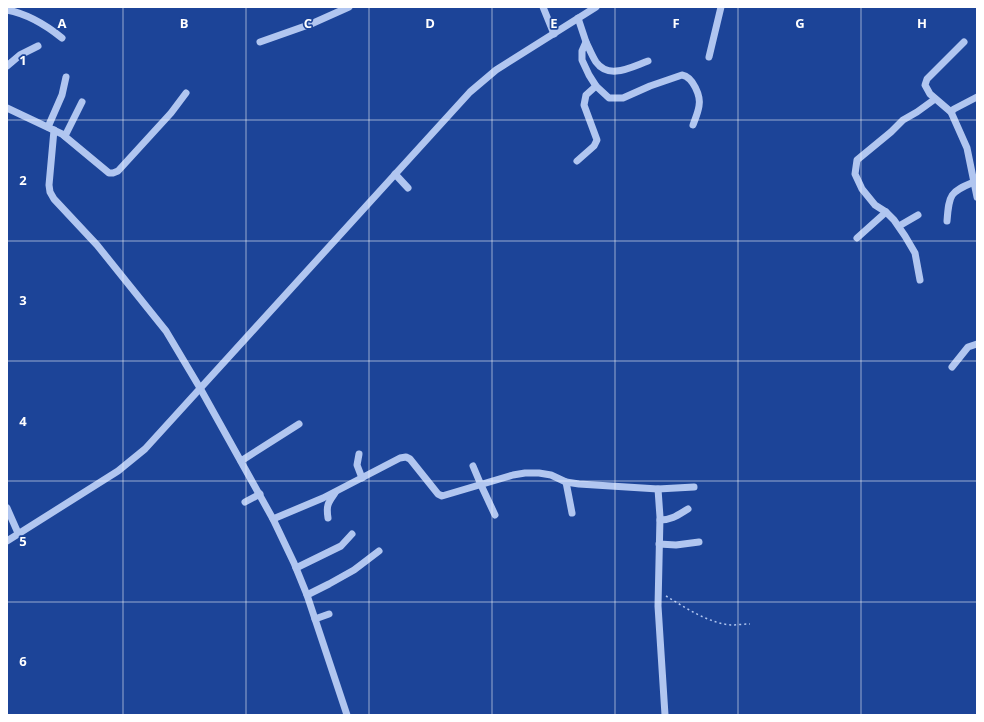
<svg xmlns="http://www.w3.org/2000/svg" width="984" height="722" font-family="'Open Sans',sans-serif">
<rect width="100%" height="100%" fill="#1c4498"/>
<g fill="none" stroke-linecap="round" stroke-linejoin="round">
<path stroke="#b1c6f0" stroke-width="1.5" stroke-dasharray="2 3" stroke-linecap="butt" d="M 666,596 C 686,608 708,623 731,625 C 737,625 744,624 750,624"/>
<g stroke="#b1c6f0" stroke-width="7">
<polyline points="543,7 554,34"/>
<path d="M 7,10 C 28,14 46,25 62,38"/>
<path d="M 578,18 L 586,42 L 582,51 L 582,60 L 589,75 L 596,86 L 609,98 L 623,98 L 650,86 L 682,75 C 693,77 701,96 699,106 C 698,113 695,119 693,125"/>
<polyline points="260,42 311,24 349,7"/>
<path d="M 586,42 C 589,48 592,56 596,62 C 609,80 631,67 648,61"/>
<polyline points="964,42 927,79 925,85 930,94 951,112 967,148 977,197"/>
<polyline points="709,57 721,7"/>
<polyline points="7,66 20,55 38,46"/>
<polyline points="7,108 62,134 109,173 113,173 118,171 171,113 186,93"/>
<polyline points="951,112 954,109 977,97"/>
<polyline points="48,127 62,95 66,77"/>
<polyline points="54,130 49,185 50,192 54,199 97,245 166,331 200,388 273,519 294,563 307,595 347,715"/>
<polyline points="65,136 82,102"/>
<polyline points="577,161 594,146 597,140 584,105 586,95 596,86"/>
<polyline points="395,174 408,188"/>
<path d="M 947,221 C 949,194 950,192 974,182"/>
<polyline points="899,226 918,215"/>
<polyline points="857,238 886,212"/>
<polyline points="920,280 915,253 905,236 894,220 886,212 875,205 862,189 855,174 857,160 891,132 903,120 917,112 935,99"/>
<polyline points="952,367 968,347 977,344"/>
<polyline points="359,454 357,465 362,478"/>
<polyline points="241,461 299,424"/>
<polyline points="473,466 481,485 495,515"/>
<polyline points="566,482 572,513"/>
<polyline points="658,489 660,517 658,606 665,715"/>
<polyline points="245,502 260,494"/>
<polyline points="7,508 18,533"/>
<path d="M 328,518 C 326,505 328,503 335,493"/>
<polyline points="273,519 323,498 400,458 406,457 410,459 438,494 442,496 513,475 525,473 539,473 551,475 566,482 579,484 658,489 694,487"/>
<path d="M 660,520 C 672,520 678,515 688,509"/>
<polyline points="7,541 118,471 145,449 470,92 496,70 596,7"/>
<polyline points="659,544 676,545 699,542"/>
<polyline points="296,568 341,546 352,534"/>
<polyline points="307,595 329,584 354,570 379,551"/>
<polyline points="315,619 329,614"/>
</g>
</g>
<path fill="none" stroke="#fff" stroke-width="1" stroke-opacity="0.55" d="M 123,7 L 123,715M 246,7 L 246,715M 369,7 L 369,715M 492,7 L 492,715M 615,7 L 615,715M 738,7 L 738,715M 861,7 L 861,715M 7,120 L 977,120M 7,241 L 977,241M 7,361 L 977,361M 7,481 L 977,481M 7,602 L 977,602"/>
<g font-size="13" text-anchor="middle" font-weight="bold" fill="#fff" stroke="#1c4498" stroke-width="3.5" stroke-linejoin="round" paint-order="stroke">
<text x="62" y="28">A</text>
<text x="184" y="28">B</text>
<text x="308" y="28">C</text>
<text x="430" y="28">D</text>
<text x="554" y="28">E</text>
<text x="676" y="28">F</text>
<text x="800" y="28">G</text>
<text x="922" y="28">H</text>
<text x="23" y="65">1</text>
<text x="23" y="185">2</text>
<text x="23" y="305">3</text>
<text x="23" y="426">4</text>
<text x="23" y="546">5</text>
<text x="23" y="666">6</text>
</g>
<rect width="984" height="722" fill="none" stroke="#ffffff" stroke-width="16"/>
</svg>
